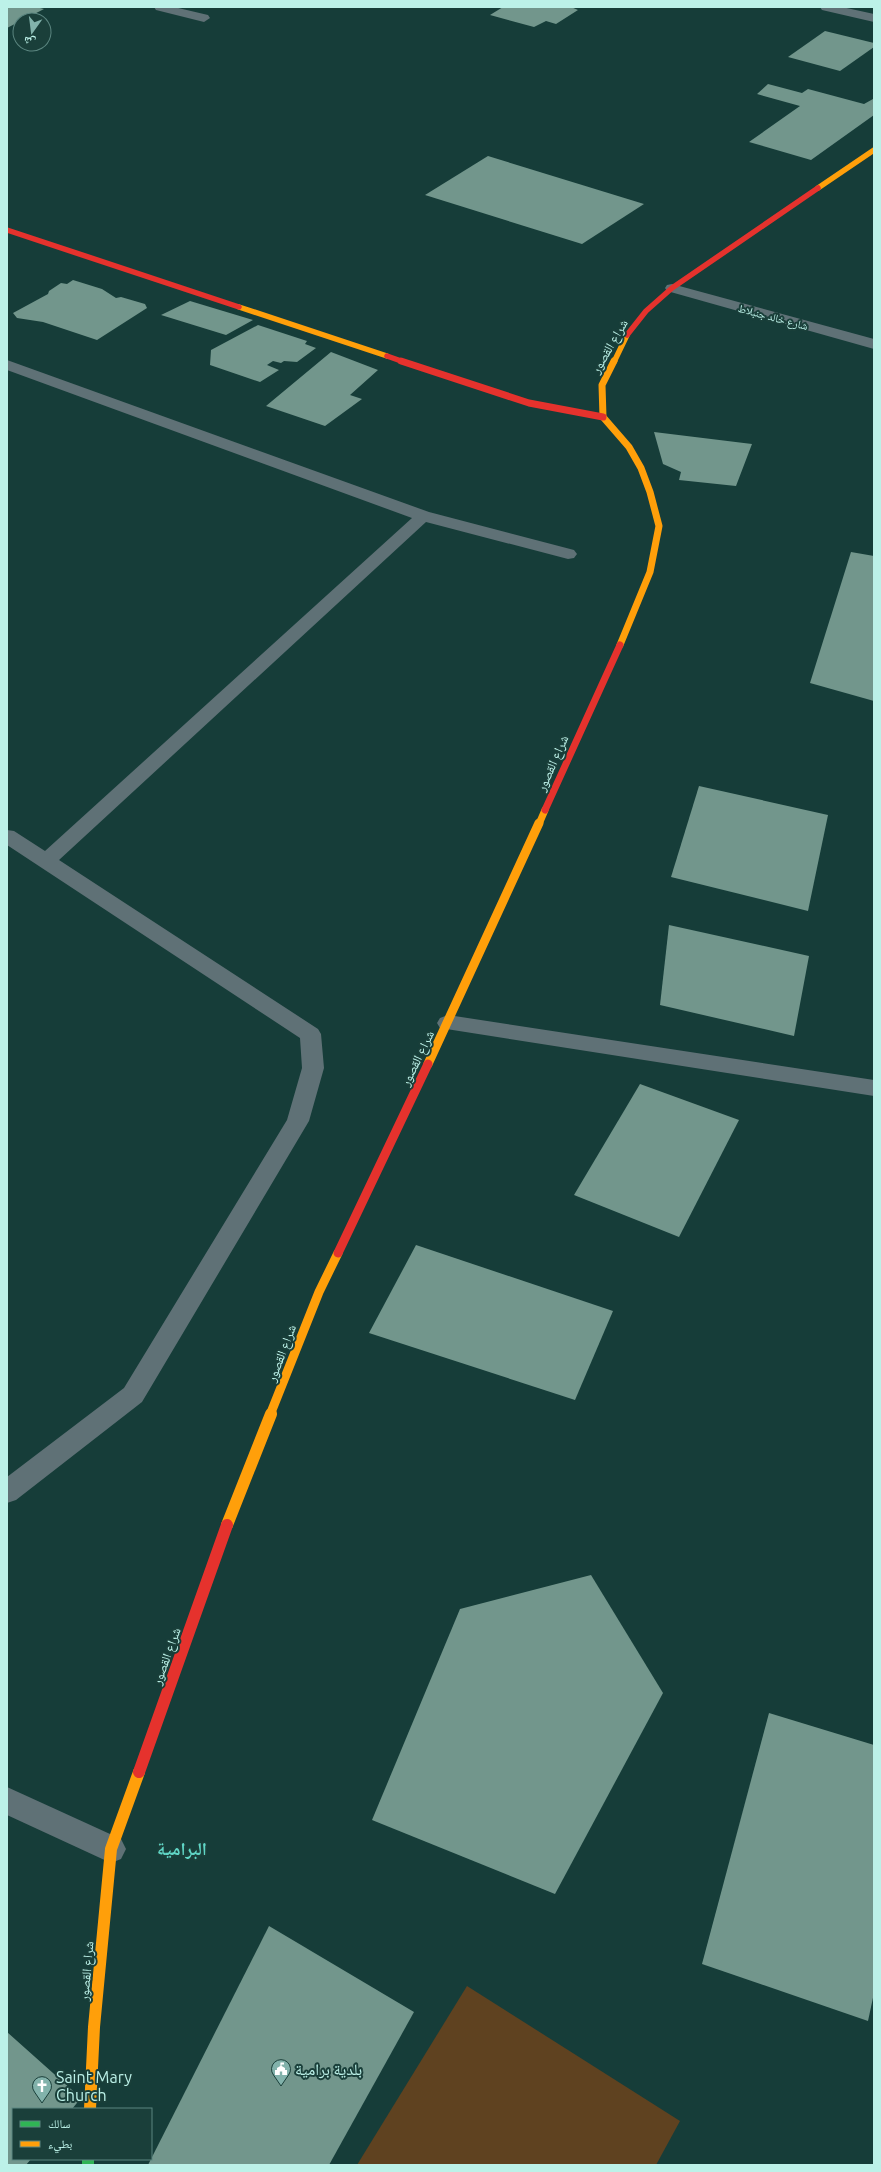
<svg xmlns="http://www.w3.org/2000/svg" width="881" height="2172" font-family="Ubuntu,'Noto Naskh Arabic',sans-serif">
<rect width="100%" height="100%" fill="#163d39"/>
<polygon fill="#5f4220" points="467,1986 680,2121 656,2165 357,2165"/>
<g fill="#72968c">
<polygon points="7,7 36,7 44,9 7,28"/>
<polygon points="503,7 571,7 578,10 556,24 546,21 534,27 490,15"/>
<polygon points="825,31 874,43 874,47 840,71 788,57"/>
<polygon points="768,84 802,93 808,89 864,104 873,99 874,115 811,160 749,142 800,106 757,94"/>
<polygon points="488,156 644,204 582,244 425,195"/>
<polygon points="73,280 102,289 116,298 121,297 145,304 147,308 97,340 43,322 17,318 13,313 48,294 49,291 61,283 67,284"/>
<polygon points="190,301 253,320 226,335 161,315"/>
<polygon points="258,325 307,341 305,344 316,348 297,362 284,361 281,363 273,361 267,365 279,370 260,382 210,365 211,350"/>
<polygon points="331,352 378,370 350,395 362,399 325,426 266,406"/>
<polygon points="654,432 752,444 736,486 679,480 681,472 663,464"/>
<polygon points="851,552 874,556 874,701 810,683"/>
<polygon points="699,786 828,815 808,911 671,877"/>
<polygon points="669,925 809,956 794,1036 660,1005"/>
<polygon points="640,1084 739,1120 679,1237 574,1195"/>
<polygon points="416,1245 613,1311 575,1400 369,1333"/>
<polygon points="591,1575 663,1693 555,1894 372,1820 460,1609"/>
<polygon points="769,1713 874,1745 874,1993 868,2021 702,1964"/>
<polygon points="269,1926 414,2012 329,2165 148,2165"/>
<polygon points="7,2032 81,2098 72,2109 13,2109 13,2159 31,2159 26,2165 7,2165"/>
</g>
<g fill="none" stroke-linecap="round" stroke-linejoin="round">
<g fill="#5f7176" fill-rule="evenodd">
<polygon points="154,7 174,7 208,15 210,18 204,22 156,10"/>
<polygon points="7,360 429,512 574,550 577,554 574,558 568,559 426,522 59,860 318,1029 321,1034 324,1068 309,1121 142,1402 16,1500 7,1503 7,1477 124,1388 287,1120 302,1068 300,1038 7,845 7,830 14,831 45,851 412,518 7,370"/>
</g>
<g fill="#5f7176" fill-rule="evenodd">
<polygon points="820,7 842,7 874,14 874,22 822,10"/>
<polygon points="672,284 874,339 874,349 667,291 665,288 667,285"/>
<polygon points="448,1015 874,1080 874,1096 440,1028 437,1023 440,1018"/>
<polygon points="7,1787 121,1839 126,1849 121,1859 111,1863 7,1815"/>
</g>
<polyline stroke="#30b455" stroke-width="12" points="88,2159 88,2165"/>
<g stroke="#ff9f0a" stroke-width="5.5">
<polyline points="818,188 874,150"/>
<polyline points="239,307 387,356"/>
<polyline points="614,362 627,335"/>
</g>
<g stroke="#ff9f0a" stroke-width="7">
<polyline points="614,361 602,385 603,417 629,447 641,468 650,492 659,526 650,572 620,645"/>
<polyline points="539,824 545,810"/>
</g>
<g stroke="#ff9f0a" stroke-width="9">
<polyline points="428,1064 539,823"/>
<polyline points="270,1415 319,1292 338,1253"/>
</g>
<g stroke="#ff9f0a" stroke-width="12">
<polyline points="227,1525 271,1414"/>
<polyline points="90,2109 94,2027 111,1849 139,1772"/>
</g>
<g stroke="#e5322d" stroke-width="5.5">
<polyline points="7,230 239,307"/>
<polyline points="627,335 646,311 672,288 818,188"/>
<polyline points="387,356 404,362"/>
</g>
<g stroke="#e5322d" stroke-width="7">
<polyline points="401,361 529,403 603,417"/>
<polyline points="545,810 620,645"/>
</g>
<polyline stroke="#e5322d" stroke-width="9" points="338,1253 428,1064"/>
<polyline stroke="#e5322d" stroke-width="12" points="139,1772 227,1525"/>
</g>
<defs>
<g id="civic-pin" transform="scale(1)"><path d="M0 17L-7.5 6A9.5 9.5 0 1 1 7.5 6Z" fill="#82b2ab" stroke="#1a3f3a"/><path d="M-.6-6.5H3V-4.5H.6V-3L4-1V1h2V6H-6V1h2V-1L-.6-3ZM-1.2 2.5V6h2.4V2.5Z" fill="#fff"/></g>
<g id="church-pin" transform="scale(1)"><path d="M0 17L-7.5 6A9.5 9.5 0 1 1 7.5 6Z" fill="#82b2ab" stroke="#1a3f3a"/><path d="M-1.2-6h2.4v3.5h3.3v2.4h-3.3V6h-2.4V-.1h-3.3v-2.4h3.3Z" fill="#fff"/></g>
</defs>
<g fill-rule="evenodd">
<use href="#civic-pin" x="281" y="2069"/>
<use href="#church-pin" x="42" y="2086"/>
</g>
<g text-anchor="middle" stroke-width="4" stroke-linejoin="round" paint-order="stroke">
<g font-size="11" fill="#bcf1e8" stroke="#1a3f3a">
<text transform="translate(773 317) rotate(15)" y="4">شارع خالد جنبلاط</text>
</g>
<g font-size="13" fill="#bcf1e8" stroke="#1a3f3a">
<text transform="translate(609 346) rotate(-60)" y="5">شراع القصور</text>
<text transform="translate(552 763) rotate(-66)" y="5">شراع القصور</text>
<text transform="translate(417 1058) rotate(-64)" y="5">شراع القصور</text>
<text transform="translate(281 1353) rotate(-69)" y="5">شراع القصور</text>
<text transform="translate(166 1656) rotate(-70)" y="5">شراع القصور</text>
<text transform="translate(86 1971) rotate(-85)" y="5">شراع القصور</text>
</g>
<g font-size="16" fill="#bcf1e8" stroke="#1a3f3a" text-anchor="start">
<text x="295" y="2075">بلدية برامية</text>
<text x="56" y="2083">Saint Mary<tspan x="56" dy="18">Church</tspan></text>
</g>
<g font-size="18" font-weight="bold" fill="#60d6c6" stroke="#1a3f3a">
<text x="182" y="1855">البرامية</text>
</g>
</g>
<rect width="881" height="2172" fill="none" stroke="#bcf1e8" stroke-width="16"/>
<rect x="12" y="2108" width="140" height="52" fill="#1a3f3a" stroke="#5b8680"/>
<rect x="20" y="2121" width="20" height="6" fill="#30b455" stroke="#5b8680"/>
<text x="48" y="2128" font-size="12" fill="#bcf1e8">سالك</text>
<rect x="20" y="2141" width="20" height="6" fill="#ff9f0a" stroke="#5b8680"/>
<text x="48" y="2148" font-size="12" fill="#bcf1e8">بطيء</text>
<g transform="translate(32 32) rotate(194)"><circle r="19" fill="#1a3f3a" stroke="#5b8680"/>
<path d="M0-3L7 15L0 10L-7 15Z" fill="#82b2ab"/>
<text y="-6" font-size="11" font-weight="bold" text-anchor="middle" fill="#bcf1e8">ش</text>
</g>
</svg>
